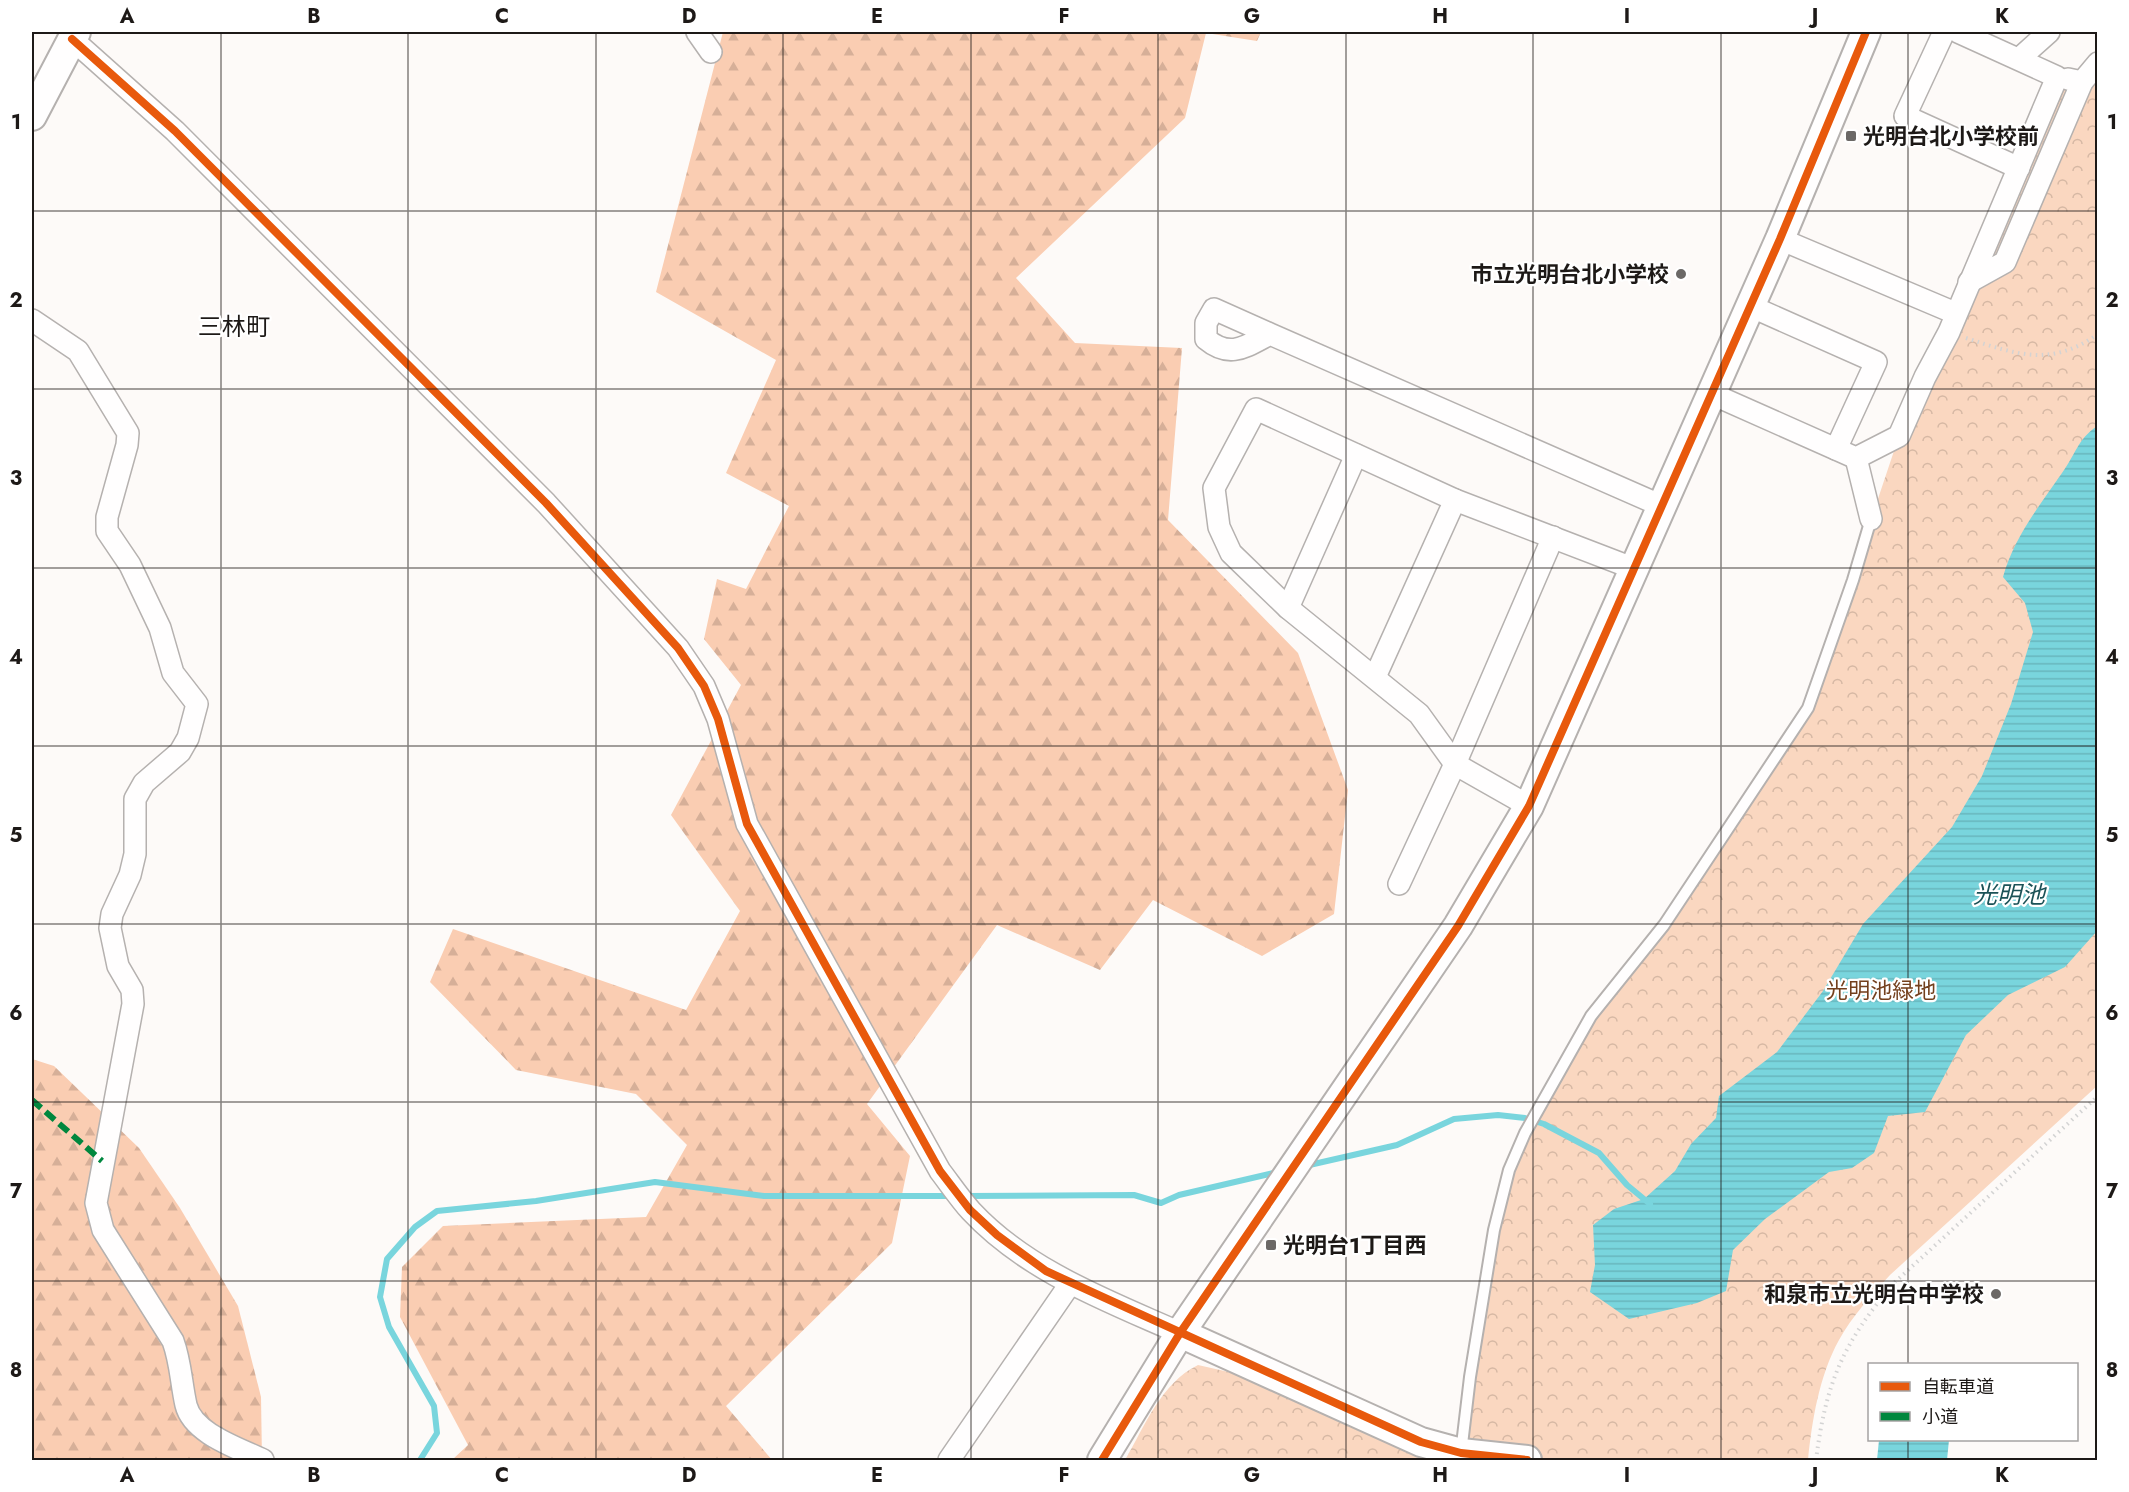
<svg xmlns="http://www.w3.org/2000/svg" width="2129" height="1492" font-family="Jost,'Noto Sans JP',sans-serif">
<defs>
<pattern id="forest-firs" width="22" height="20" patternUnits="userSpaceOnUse" patternTransform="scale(1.5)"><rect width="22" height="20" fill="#facdb2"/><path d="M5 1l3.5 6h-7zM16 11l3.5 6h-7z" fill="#d6af98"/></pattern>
<pattern id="park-crowns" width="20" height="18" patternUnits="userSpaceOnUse" patternTransform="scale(1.5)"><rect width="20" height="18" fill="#fad7c0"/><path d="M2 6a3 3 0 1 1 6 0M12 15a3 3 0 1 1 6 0" fill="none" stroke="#d6b8a4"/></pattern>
<pattern id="water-rules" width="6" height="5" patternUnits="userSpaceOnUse" patternTransform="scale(1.5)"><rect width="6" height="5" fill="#79d5dd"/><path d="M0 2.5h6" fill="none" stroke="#68b6bd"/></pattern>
</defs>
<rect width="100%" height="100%" fill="#fdfaf8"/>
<g fill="url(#forest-firs)">
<polygon points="723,32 1261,32 1257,41 1206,33 1185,118 1016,278 1075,343 1182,348 1168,520 1298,653 1348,790 1334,914 1262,956 1153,900 1100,970 997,925 867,1104 910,1156 892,1243 726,1406 772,1460 452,1460 468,1445 400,1317 402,1267 443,1226 646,1217 687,1145 636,1094 516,1070 430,982 453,929 686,1010 740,911 671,815 741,685 704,639 717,579 746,589 789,506 726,473 776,360 656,292"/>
<polygon points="32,1059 54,1066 139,1148 180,1208 238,1306 261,1397 262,1460 32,1460"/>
</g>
<g fill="url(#park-crowns)">
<path d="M 2097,73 L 2097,1086 L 1890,1275 C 1872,1295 1852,1316 1839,1340 C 1819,1376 1812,1421 1808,1460 L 1461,1460 L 1509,1170 L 1591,1016 L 1664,925 L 1808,708 L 1899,436 L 2057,77 Z"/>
<path d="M 1198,1365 L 1242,1375 L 1410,1453 L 1435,1460 L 1125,1460 C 1145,1426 1161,1383 1198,1365 Z"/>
</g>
<g fill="url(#water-rules)">
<path d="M 2097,426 L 2097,931 L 2065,967 L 2008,995 L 1966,1035 L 1925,1112 L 1888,1116 L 1874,1153 L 1852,1168 L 1829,1172 L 1765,1219 L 1733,1250 L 1726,1291 L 1697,1303 L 1629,1319 L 1590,1292 L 1595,1265 L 1593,1225 L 1614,1209 L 1644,1199 L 1675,1171 L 1691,1144 L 1716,1118 L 1719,1096 L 1777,1052 L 1823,991 L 1863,924 L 1952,827 L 1982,776 L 2011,704 L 2033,632 L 2025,603 L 2003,577 C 2014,538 2039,506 2062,473 C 2076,454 2077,440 2097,426 Z"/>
<polygon points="1879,1440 1949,1440 1947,1460 1877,1460"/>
</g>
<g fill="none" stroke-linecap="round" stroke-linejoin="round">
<g stroke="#79d5dd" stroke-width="6">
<polyline points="1305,1166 1397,1145 1454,1119 1498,1115 1525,1118 1544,1124 1599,1153 1627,1185 1650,1204"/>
<polyline points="964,1196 1134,1195 1161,1203 1179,1195 1278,1172"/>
<polyline points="420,1460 437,1433 434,1406 389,1327 380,1297 387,1259 415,1227 437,1211 536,1201 655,1182 764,1196 953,1196"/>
</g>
<g stroke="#b5b1af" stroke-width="14">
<polyline id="lane" points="1461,1453 1470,1377 1494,1230 1509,1170 1525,1133 1591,1016 1664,925 1808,708 1853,580 1871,519"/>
</g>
<g stroke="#b5b1af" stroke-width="24">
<g id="street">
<polyline points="697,32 711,52"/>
<polyline points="1944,32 1905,116 2019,168"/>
<path d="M 72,39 L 175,131 L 546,503 L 678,648 L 704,686 L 718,719 L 747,824 L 940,1171 C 950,1184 960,1199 971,1211 C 1027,1271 1106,1300 1180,1333"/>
<polyline points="2020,58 2049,32"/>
<polyline points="2068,79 2082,82 2098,63"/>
<polyline points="1780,239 1955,313"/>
<polyline points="1969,282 2005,262 2082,82"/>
<polyline points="1750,306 1876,362 1836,449"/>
<path d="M 32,320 L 78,351 L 128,433 L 127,445 L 107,517 L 107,531 L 130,565 L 160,628 L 173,673 L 197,704 L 188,738 L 180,752 L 144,783 L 135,799 L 135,854 L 130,875 L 112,914 L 110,928 L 118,966 L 132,990 L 133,1004 L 96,1203 L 103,1230 L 173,1341 C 181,1363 181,1383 186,1405 C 193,1434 239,1448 263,1460"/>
<path d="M 1270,334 L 1214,309 L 1206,323 L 1206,339 C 1230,359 1245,347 1270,334 L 1662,506"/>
<polyline points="1712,394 1856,458 1899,436 1925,377 1949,332 2057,77 1958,32"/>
<polyline points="1856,458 1871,519"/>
<polyline points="1288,608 1356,455"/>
<polyline points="1375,677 1455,500"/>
<polyline points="1529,806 1455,764 1419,714 1288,608 1231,553 1219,527 1214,488 1256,409 1455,500 1635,569"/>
<polyline points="1399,884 1455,764 1553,537"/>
<polyline points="949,1460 1070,1284"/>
</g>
</g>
<g stroke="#b5b1af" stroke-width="32">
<g id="secondary">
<polyline points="32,116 76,32"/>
<polyline points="1180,1333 1421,1442 1461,1453 1527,1460"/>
<polyline points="1102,1460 1180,1333 1458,926 1529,806 1780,239 1866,32"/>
</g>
</g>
<g stroke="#d3d3d3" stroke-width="4" stroke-dasharray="1.5 4.5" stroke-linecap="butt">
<path d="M 1966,338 C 2016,354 2050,368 2098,334"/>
<path d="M 1816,1460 C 1826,1382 1843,1343 1894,1283 L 2098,1096"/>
</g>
<use href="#lane" stroke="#fffefe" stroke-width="10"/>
<use href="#street" stroke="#fffefe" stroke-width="21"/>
<use href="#secondary" stroke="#fffefe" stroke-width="28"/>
<polyline stroke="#00873e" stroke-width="6" stroke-dasharray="12 6" stroke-linecap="butt" points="32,1100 102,1161"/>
<g stroke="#fff" stroke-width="11">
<g id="cycleway">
<polyline points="72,39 175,131 546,503 678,648 704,686 718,719 747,824 940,1171 970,1210 997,1235 1046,1271 1421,1442 1461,1453 1527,1460"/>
<polyline points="1102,1460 1180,1333 1458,926 1529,806 1780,239 1866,32"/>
</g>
</g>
<use href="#cycleway" stroke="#e8590c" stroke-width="8"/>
</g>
<path fill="none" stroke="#1d1917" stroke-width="1.5" stroke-opacity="0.55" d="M 221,32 L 221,1460M 408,32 L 408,1460M 596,32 L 596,1460M 783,32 L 783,1460M 971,32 L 971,1460M 1158,32 L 1158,1460M 1346,32 L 1346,1460M 1533,32 L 1533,1460M 1721,32 L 1721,1460M 1908,32 L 1908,1364M 32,211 L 2098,211M 32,389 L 2098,389M 32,568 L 2098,568M 32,746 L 2098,746M 32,924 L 2098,924M 32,1102 L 2098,1102M 32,1281 L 2098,1281M 1908,1440 L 1908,1460"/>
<g fill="#6b6866" stroke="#fff" stroke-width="2">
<rect x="1845" y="130" width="12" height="12" rx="3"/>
<circle cx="1681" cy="274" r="6"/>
<rect x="1265" y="1239" width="12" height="12" rx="3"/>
<circle cx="1996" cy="1294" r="6"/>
</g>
<g text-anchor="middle" stroke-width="4.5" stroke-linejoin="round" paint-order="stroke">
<g font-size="22" font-weight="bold" fill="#1d1917" stroke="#fff" text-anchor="start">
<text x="1863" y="144">光明台北小学校前</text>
<text x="1669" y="282" text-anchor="end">市立光明台北小学校</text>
<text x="1283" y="1253">光明台1丁目西</text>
<text x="1984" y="1302" text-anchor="end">和泉市立光明台中学校</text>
</g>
<g font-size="22" fill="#73401d" stroke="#fff">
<text x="1881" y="998">光明池緑地</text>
</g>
<g font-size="24" fill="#1d1917" stroke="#fff">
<text x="234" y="335">三林町</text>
</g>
<g font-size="24" font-style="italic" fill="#1b5257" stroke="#fff">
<text x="2009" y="903">光明池</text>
</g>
</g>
<rect width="2129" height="1492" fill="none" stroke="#ffffff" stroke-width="66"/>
<rect x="1868" y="1363" width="210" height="78" fill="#ffffff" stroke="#a5a3a2" stroke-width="1.5"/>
<rect x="1880" y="1382" width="30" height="9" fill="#e8590c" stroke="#a5a3a2" stroke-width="1.5"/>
<text x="1922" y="1393" font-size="18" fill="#1d1917">自転車道</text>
<rect x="1880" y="1412" width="30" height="9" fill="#00873e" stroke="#a5a3a2" stroke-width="1.5"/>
<text x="1922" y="1423" font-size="18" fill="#1d1917">小道</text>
<rect x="33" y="33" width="2063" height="1426" fill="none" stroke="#1d1917" stroke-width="2"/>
<g font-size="20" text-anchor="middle" font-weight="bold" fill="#1d1917">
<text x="127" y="23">A</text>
<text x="314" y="23">B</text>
<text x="502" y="23">C</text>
<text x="689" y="23">D</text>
<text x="877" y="23">E</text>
<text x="1064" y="23">F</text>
<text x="1252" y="23">G</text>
<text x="1440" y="23">H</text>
<text x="1627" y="23">I</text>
<text x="1815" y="23">J</text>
<text x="2002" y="23">K</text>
<text x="16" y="129">1</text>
<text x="2112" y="129">1</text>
<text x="16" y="307">2</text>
<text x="2112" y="307">2</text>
<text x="16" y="485">3</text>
<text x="2112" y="485">3</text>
<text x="16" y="664">4</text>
<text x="2112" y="664">4</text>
<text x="16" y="842">5</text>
<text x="2112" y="842">5</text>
<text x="16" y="1020">6</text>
<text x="2112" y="1020">6</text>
<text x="16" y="1198">7</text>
<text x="2112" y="1198">7</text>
<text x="16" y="1377">8</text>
<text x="2112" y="1377">8</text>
<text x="127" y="1482">A</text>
<text x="314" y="1482">B</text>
<text x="502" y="1482">C</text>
<text x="689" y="1482">D</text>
<text x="877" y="1482">E</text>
<text x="1064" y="1482">F</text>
<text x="1252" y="1482">G</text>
<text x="1440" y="1482">H</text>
<text x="1627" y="1482">I</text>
<text x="1815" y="1482">J</text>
<text x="2002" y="1482">K</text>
</g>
</svg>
